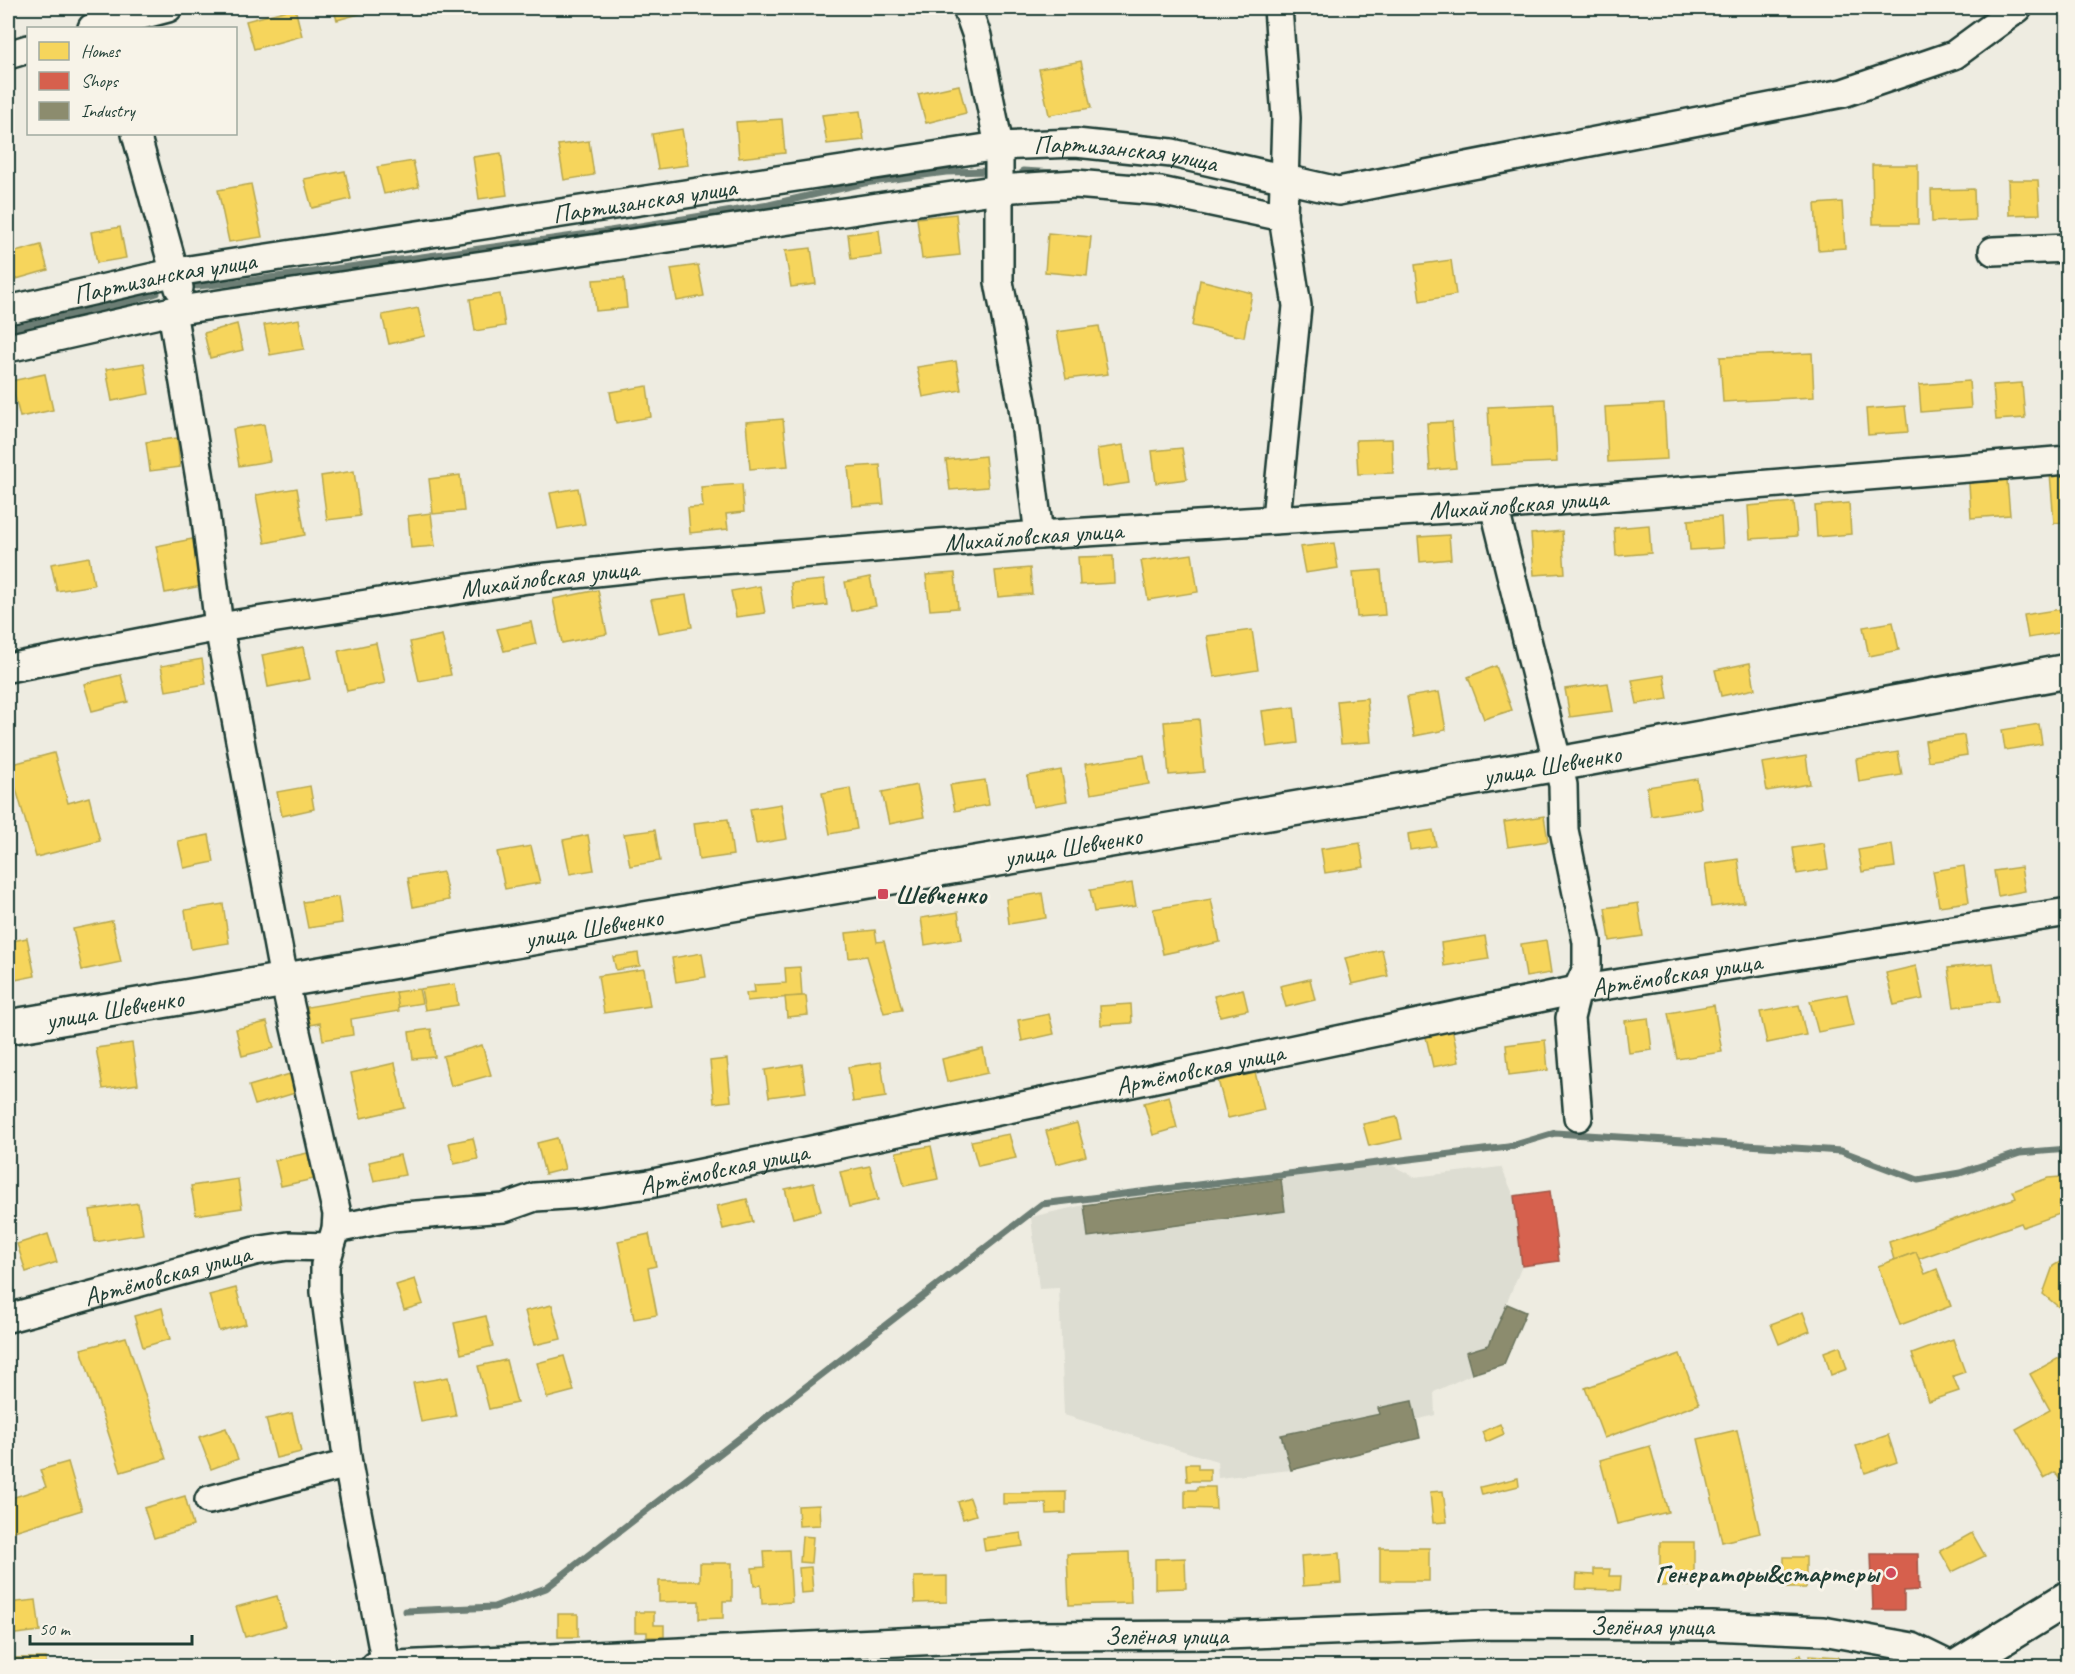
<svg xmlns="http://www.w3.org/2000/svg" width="2075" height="1674" font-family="Caveat,sans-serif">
<rect width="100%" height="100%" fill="#eeece1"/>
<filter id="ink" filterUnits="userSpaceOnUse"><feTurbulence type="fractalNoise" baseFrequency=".0167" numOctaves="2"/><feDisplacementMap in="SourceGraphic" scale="12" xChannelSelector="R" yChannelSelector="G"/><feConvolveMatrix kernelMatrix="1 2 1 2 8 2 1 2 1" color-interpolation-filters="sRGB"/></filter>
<g filter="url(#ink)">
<polygon fill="#ddddd2" points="1390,1164 1414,1177 1501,1167 1514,1196 1522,1266 1489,1345 1466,1352 1472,1374 1434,1392 1435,1415 1416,1420 1420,1438 1291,1470 1218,1478 1217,1461 1064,1415 1059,1288 1039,1289 1031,1217 1084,1205"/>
<g fill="#f6d55c" stroke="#b6a750" stroke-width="1.5">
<polygon points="295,8 302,36 254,49 246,21"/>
<polygon points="333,8 381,8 337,20"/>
<polygon points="1081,61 1091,108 1049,115 1039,69"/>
<polygon points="959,85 966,113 926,123 918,94"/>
<polygon points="860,111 864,140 827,144 822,115"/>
<polygon points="782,119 785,153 739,158 736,122"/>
<polygon points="682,129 688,165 658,169 652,134"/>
<polygon points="589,141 594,175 564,180 558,145"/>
<polygon points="501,153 507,195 479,199 473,157"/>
<polygon points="413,161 419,187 384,194 377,167"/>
<polygon points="1872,165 1918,165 1918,224 1873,224"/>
<polygon points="345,171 351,199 312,208 304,179"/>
<polygon points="2008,180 2038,180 2040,214 2009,215"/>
<polygon points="2063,183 2068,183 2068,214 2064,214"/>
<polygon points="251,184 262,237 229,242 218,190"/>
<polygon points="1974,189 1975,220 1932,222 1931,190"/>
<polygon points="1842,202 1845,248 1818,250 1815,204"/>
<polygon points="956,214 960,255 922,259 917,218"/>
<polygon points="120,227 126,258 97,263 91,232"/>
<polygon points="879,230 882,255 851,259 848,234"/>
<polygon points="1048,233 1091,237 1087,276 1045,272"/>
<polygon points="41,245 48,270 13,280 8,254"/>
<polygon points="811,248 816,284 791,287 785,251"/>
<polygon points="1451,260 1456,295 1420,301 1415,265"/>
<polygon points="698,265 704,296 677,301 671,269"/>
<polygon points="624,278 627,308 596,311 593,280"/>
<polygon points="1200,280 1252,293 1244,337 1192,326"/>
<polygon points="500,294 505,326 475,331 470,299"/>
<polygon points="418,308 425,336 389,344 382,315"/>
<polygon points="299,319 304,349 270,355 264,325"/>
<polygon points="237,324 243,350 210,358 204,333"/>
<polygon points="1099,326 1108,374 1066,379 1057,332"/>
<polygon points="1812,353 1814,397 1723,402 1720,357"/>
<polygon points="956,361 961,390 923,397 917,367"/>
<polygon points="144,363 149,394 112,401 106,369"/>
<polygon points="45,374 53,410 20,417 11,381"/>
<polygon points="1969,381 1971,408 1921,412 1919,385"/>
<polygon points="2022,383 2025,418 1996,420 1993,385"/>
<polygon points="647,386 651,417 616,423 610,392"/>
<polygon points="1554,404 1557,462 1491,465 1488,407"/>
<polygon points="1664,404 1667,459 1608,462 1605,407"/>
<polygon points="1905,406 1908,432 1868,435 1866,409"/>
<polygon points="783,419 788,466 750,469 746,422"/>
<polygon points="1452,422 1456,468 1430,470 1427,423"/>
<polygon points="264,424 270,461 239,466 233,429"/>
<polygon points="177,438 180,467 150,471 146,442"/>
<polygon points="1392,439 1393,473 1358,474 1356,440"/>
<polygon points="1123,445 1129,483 1102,487 1097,449"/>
<polygon points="1182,448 1187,479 1156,483 1152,451"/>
<polygon points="985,456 988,487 950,490 946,460"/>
<polygon points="880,465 884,504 852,506 848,467"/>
<polygon points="354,471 360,516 327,520 321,476"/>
<polygon points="2068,471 2068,522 2054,523 2050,473"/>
<polygon points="460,475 464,511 433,514 429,479"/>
<polygon points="2007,480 2010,515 1971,518 1969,483"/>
<polygon points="742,484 744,512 726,514 728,529 690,533 688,508 703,507 701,487"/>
<polygon points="297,488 305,535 265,543 256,495"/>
<polygon points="578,488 585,524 558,529 550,493"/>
<polygon points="1794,502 1797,536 1750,539 1748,506"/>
<polygon points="1849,503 1851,534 1817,537 1815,506"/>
<polygon points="431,513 435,546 411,548 408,516"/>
<polygon points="1721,517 1723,548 1690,550 1688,520"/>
<polygon points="1649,525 1651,553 1616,556 1614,528"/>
<polygon points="1562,531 1565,573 1534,575 1531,534"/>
<polygon points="1449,535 1451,559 1420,562 1418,537"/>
<polygon points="198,538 207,585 165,593 156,546"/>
<polygon points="1334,543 1338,568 1305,573 1300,547"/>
<polygon points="1192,554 1198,592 1148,600 1141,561"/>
<polygon points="1113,556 1114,583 1080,585 1078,557"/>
<polygon points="89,557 94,585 57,591 51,564"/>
<polygon points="1030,568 1032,594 998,597 995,571"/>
<polygon points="1381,570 1385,615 1357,617 1353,572"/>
<polygon points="955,573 958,608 930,610 926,575"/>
<polygon points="870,577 876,606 851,611 845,582"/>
<polygon points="824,580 827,605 794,609 791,583"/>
<polygon points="760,586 765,613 736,617 731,591"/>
<polygon points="598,590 607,634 562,643 553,599"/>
<polygon points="686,595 692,627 659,633 651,600"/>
<polygon points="2061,609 2065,632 2028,638 2024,615"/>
<polygon points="531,622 536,644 504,651 497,629"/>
<polygon points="1893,622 1899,650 1869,656 1863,627"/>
<polygon points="1252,630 1258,670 1214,677 1207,636"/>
<polygon points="442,635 451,675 419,681 410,642"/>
<polygon points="376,643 385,683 347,691 338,651"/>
<polygon points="303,647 310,679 268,687 262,655"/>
<polygon points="202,659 206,684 166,691 161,666"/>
<polygon points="1750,663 1755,689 1721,696 1715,670"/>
<polygon points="1496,666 1512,710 1484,719 1468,677"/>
<polygon points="121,675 128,702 92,711 84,684"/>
<polygon points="1664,675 1668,699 1637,704 1632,680"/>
<polygon points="1608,683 1613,711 1570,717 1565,689"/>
<polygon points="1439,692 1446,730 1414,736 1407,697"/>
<polygon points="1367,698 1371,742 1341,744 1337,701"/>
<polygon points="1294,707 1298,743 1267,747 1262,711"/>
<polygon points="1199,719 1204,772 1169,775 1164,722"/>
<polygon points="2039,724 2042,744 2005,750 2002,730"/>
<polygon points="1964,735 1967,755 1928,761 1925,741"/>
<polygon points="1898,752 1902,775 1859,782 1856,759"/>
<polygon points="54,753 68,803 89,797 100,841 36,857 9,765"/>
<polygon points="1144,755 1149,784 1091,794 1085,764"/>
<polygon points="1806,756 1810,784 1767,791 1762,763"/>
<polygon points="1061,770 1067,801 1033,807 1027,776"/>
<polygon points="1697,779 1701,808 1651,816 1647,787"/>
<polygon points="985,780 989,805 955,811 950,785"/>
<polygon points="917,785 924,817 889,824 882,792"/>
<polygon points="310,786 314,809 282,816 277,792"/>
<polygon points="850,788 857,829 830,834 822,793"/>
<polygon points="781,804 787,839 756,844 750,809"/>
<polygon points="1544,816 1548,841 1508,847 1504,822"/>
<polygon points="728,819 733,855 699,860 694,823"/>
<polygon points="655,830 660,861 630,866 624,834"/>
<polygon points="1433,830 1436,846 1410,850 1408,834"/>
<polygon points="209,835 214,862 184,868 178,841"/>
<polygon points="588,835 594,870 570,874 563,840"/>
<polygon points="1360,843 1364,867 1325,873 1321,849"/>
<polygon points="1824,843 1828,869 1797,874 1793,848"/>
<polygon points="1892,844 1895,867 1862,872 1858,850"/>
<polygon points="531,846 540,883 505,889 497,852"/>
<polygon points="1738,859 1744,902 1711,907 1705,864"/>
<polygon points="1964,866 1969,902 1939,906 1933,871"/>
<polygon points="2021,867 2025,891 1998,896 1994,871"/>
<polygon points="443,872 449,900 413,907 408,878"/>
<polygon points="1132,883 1136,906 1094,912 1090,890"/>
<polygon points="1042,893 1046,918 1009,924 1006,899"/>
<polygon points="338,897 342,923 308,928 303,902"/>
<polygon points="1211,899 1220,942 1163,954 1153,909"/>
<polygon points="1638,903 1643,936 1610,941 1605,908"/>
<polygon points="223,904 229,943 191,949 185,910"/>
<polygon points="958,912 962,939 925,945 921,918"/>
<polygon points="112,921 121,962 82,970 73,929"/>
<polygon points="875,930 877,942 884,941 902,1010 884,1013 867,956 849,958 846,933"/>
<polygon points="1485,936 1489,959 1444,966 1441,943"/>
<polygon points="27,938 35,976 10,981 8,942"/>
<polygon points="1546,940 1551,973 1526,977 1521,944"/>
<polygon points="1382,950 1388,976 1352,984 1345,958"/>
<polygon points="638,953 640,966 616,970 613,957"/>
<polygon points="702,953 706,977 676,982 672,958"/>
<polygon points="1993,963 1999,1001 1954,1007 1948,968"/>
<polygon points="1916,966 1923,999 1894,1005 1886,973"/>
<polygon points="800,967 802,996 747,1001 746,993 755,992 754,985 786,983 785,968"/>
<polygon points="644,969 650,1006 604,1013 598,976"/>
<polygon points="1310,979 1315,1000 1286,1007 1280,986"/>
<polygon points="455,984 458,1005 425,1010 421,989"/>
<polygon points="419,989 422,1003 398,1007 396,992"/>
<polygon points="1243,989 1248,1010 1220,1016 1214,996"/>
<polygon points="396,992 399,1011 351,1019 353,1035 323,1040 320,1023 310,1025 307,1007"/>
<polygon points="1847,994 1854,1025 1818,1032 1810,1001"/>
<polygon points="802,996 806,996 808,1015 787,1017 785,997"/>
<polygon points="1131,1004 1132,1023 1101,1025 1100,1006"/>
<polygon points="1714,1005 1722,1052 1677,1059 1668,1013"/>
<polygon points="1799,1005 1806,1035 1767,1043 1760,1012"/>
<polygon points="1049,1014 1054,1034 1022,1041 1018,1020"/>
<polygon points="1648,1018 1652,1050 1629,1053 1625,1021"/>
<polygon points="267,1022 274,1048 242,1056 236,1029"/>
<polygon points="1452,1028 1459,1062 1433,1067 1425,1033"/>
<polygon points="431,1029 435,1057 413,1059 409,1032"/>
<polygon points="1545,1040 1548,1070 1509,1075 1506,1045"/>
<polygon points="132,1043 138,1084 103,1089 96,1048"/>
<polygon points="482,1045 491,1075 451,1086 443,1056"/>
<polygon points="983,1049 988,1073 947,1082 942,1059"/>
<polygon points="727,1059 731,1101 714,1103 710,1061"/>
<polygon points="881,1062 886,1097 853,1102 848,1067"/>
<polygon points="395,1063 405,1108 361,1118 351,1073"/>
<polygon points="802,1064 806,1092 769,1097 765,1070"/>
<polygon points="1255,1072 1264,1110 1228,1118 1218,1080"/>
<polygon points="290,1074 295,1093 255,1105 249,1086"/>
<polygon points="1169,1096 1177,1128 1153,1135 1144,1103"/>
<polygon points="1397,1117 1402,1139 1369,1146 1363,1124"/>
<polygon points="1077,1123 1086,1156 1056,1164 1046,1131"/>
<polygon points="1009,1134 1016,1158 978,1166 971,1141"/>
<polygon points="473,1138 478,1159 454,1164 449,1143"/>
<polygon points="557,1138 565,1169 545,1174 537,1143"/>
<polygon points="931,1146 938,1179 904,1186 896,1152"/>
<polygon points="308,1153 314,1179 281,1186 275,1160"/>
<polygon points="400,1155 405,1175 374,1181 369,1162"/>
<polygon points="870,1166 878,1200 849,1207 840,1172"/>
<polygon points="2061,1177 2068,1178 2068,1211 2023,1227 2021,1223 1918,1259 1916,1252 1894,1260 1889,1242 2016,1198 2013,1191 2048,1178"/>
<polygon points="238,1179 242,1208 196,1215 191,1186"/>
<polygon points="814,1183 821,1211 793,1218 785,1189"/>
<polygon points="747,1199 753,1222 723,1229 717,1206"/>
<polygon points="138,1203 143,1234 95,1242 90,1210"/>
<polygon points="48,1234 57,1262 26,1272 17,1244"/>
<polygon points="649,1234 656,1266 648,1268 657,1315 634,1319 618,1241"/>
<polygon points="1916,1252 1925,1274 1937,1269 1951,1306 1900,1325 1878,1266"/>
<polygon points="2068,1257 2068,1315 2043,1294 2053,1266"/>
<polygon points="415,1279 423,1304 404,1310 396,1285"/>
<polygon points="236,1288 246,1324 219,1331 209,1295"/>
<polygon points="552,1305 561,1339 534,1345 525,1311"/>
<polygon points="162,1308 170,1339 143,1347 134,1316"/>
<polygon points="1803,1312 1810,1331 1779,1344 1771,1324"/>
<polygon points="486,1316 493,1346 461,1354 454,1323"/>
<polygon points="126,1337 166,1459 121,1472 81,1349"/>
<polygon points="1953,1339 1965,1372 1953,1376 1959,1391 1929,1401 1912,1354"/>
<polygon points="1840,1346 1847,1369 1831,1375 1824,1352"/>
<polygon points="2068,1353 2068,1476 2060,1480 2055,1472 2044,1478 2016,1429 2050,1410 2030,1374"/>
<polygon points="1680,1354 1699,1404 1604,1438 1585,1388"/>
<polygon points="564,1356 574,1391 547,1398 537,1363"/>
<polygon points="506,1360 517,1403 489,1409 478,1366"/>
<polygon points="448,1377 456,1416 421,1422 413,1383"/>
<polygon points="292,1413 301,1452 276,1458 266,1419"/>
<polygon points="1500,1424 1504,1434 1486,1442 1482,1432"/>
<polygon points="226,1428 238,1459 211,1469 199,1437"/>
<polygon points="1737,1430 1760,1533 1722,1542 1698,1439"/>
<polygon points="1888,1435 1897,1462 1865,1473 1856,1446"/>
<polygon points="1650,1446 1668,1512 1617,1524 1600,1460"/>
<polygon points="68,1462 82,1510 8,1533 8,1499 46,1487 40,1470"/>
<polygon points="1186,1464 1198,1464 1198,1469 1210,1469 1210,1481 1187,1481"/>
<polygon points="1518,1478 1519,1486 1482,1495 1480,1487"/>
<polygon points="1197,1487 1215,1487 1216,1509 1185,1508 1185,1490 1197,1490"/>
<polygon points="1443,1491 1447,1522 1433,1523 1430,1492"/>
<polygon points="1066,1492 1066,1513 1047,1514 1046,1503 1003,1504 1003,1493"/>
<polygon points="185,1496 193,1526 154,1538 144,1508"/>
<polygon points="970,1498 976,1515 963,1519 958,1502"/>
<polygon points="819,1505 820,1525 799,1526 798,1506"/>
<polygon points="1021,1533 1023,1546 985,1551 983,1538"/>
<polygon points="1972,1533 1985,1556 1952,1572 1940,1551"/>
<polygon points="802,1536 813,1537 811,1563 800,1562"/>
<rect x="1660" y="1542" width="34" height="44"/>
<rect x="1380" y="1548" width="49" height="33"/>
<polygon points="789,1550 792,1602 762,1604 761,1585 754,1586 752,1568 765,1567 764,1551"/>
<polygon points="1129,1552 1131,1603 1069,1605 1067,1554"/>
<polygon points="1339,1553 1341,1583 1303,1586 1301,1556"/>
<rect x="1784" y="1557" width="22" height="31"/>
<polygon points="1185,1558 1186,1588 1155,1589 1155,1559"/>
<polygon points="700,1563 732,1563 732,1601 723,1601 723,1618 699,1619 699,1601 659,1602 659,1581 700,1581"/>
<polygon points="811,1567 813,1592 801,1593 799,1568"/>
<polygon points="1594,1569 1610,1569 1609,1576 1621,1576 1620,1590 1576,1589 1577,1574 1594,1575"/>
<polygon points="947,1576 947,1602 915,1603 914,1577"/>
<polygon points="277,1596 285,1626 245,1637 236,1607"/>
<polygon points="36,1600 40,1631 8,1635 8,1603"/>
<polygon points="635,1612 654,1612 654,1625 664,1625 664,1637 647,1637 647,1632 635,1632"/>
<rect x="558" y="1614" width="20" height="23"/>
<polygon points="1801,1655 1805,1666 1783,1666 1781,1662"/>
<polygon points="1810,1655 1838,1657 1838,1666 1810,1665"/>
<rect x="8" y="1658" width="38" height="8"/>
<polygon points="971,1662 971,1666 950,1666"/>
</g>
<g fill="#d6604d" stroke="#9f5646" stroke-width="1.5">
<polygon points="1550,1191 1559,1261 1522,1266 1514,1196"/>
<polygon points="1871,1554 1918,1554 1919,1590 1904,1591 1904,1610 1873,1610"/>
</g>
<g fill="#8c8c6e" stroke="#6b745d" stroke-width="1.5">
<polygon points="1281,1179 1285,1211 1088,1237 1084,1205"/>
<polygon points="1507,1304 1526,1312 1504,1364 1472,1374 1466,1352 1489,1345"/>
<polygon points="1412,1401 1420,1438 1291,1470 1281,1435 1380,1414 1378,1408"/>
</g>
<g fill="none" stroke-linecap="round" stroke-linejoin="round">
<g stroke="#6c7e74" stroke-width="7">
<polyline points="1023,171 1055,173"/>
<polyline points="197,286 240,282 610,231 769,205 864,183 946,172 992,171"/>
<polyline points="8,330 128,302 157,293"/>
<polyline points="406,1611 494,1607 546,1588 1042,1204 1508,1147 1555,1133 1841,1151 1918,1180 1960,1173 2020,1153 2068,1149"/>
</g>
<g stroke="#1f3d34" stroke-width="32">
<g id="minor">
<polyline points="967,8 977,36 999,146 999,282 1023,407 1039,535"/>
<polyline points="92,28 168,8"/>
<polyline points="8,55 28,49"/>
<polyline points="136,134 179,288"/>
<polyline points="1993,251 2068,248"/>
<path id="s1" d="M 8,310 L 176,272 L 999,146 L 1076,143 L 1172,153 L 1338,191 L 1843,93 L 1954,55 L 2018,8"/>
<polyline points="172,311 204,503 219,627 284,979 337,1214 336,1229 325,1265 325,1292 348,1464 386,1665"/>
<polyline points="8,348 172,311 1000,189 1075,184 1160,191 1283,217"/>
<polyline points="1494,506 1563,785 1564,830 1587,942 1587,968 1577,990 1570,1018 1578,1117"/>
<polyline points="1276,518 1297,306 1283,217 1286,118 1278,8"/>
<path id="s2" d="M 8,668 L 219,627 L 528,579 L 672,564 L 1039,535 L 1494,506 L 2068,460"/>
<path id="s3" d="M 336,1229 L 392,1217 L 504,1208 L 535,1197 L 580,1194 L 649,1184 L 1577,990 L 2068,912"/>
<path id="s4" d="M 8,1318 L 255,1251 L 288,1246 L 330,1247"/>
<polyline points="209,1500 348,1464"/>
<path id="s5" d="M 375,1666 L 1030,1636 L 1226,1635 L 1488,1625 L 1712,1626 L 1823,1631 L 1912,1647 L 1951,1666"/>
</g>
</g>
<g stroke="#1f3d34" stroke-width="38">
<g id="major">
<path id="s6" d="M 8,1027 L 1558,764 L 2068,671"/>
<polyline points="1958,1666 2068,1598"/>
</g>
</g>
<use href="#minor" stroke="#f7f3e8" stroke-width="27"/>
<use href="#major" stroke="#f7f3e8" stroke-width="33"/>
</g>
</g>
<g fill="#d1495b" stroke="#f7f3e8" stroke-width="2">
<rect x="877" y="888" width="12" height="12" rx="3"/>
<circle cx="1891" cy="1573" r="6"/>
</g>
<g text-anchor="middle" stroke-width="6" stroke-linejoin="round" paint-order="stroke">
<g font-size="26" fill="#1f3d34" stroke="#f7f3e8">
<text dy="9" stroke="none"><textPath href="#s1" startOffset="1132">Партизанская улица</textPath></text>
<text dy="9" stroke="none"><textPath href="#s1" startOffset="646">Партизанская улица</textPath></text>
<text dy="9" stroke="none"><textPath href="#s1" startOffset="160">Партизанская улица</textPath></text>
<text dy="9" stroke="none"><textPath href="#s2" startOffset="1521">Михайловская улица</textPath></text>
<text dy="9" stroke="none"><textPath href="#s2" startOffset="1035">Михайловская улица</textPath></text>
<text dy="9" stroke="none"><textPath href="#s2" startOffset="549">Михайловская улица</textPath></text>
<text dy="9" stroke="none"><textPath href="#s6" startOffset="1566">улица Шевченко</textPath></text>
<text dy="9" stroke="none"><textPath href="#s6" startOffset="1080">улица Шевченко</textPath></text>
<text dy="9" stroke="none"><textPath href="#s6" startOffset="594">улица Шевченко</textPath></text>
<text dy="9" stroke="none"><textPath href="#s3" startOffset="1366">Артёмовская улица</textPath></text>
<text dy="9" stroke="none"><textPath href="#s6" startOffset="108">улица Шевченко</textPath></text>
<text dy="9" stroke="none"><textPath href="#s3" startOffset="880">Артёмовская улица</textPath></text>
<text dy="9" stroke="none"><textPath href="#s3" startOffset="394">Артёмовская улица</textPath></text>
<text dy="9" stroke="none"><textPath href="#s4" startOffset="165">Артёмовская улица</textPath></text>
<text dy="9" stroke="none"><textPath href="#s5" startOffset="1278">Зелёная улица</textPath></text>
<text dy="9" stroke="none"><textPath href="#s5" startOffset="792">Зелёная улица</textPath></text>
</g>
<g font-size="26" font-weight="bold" fill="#1f3d34" stroke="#f7f3e8" text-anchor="start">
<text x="895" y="903">Шевченко</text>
<text x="1879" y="1582" text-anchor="end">Генераторы&amp;стартеры</text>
</g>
</g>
<rect width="2075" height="1674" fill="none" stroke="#f7f3e8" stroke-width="30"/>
<rect x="15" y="15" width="2045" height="1644" fill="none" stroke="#1f3d34" stroke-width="2" filter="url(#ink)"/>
<rect x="27" y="27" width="210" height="108" fill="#f7f3e8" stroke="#a1aaa0" stroke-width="1.5"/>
<rect x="39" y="42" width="30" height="18" fill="#f6d55c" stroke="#a1aaa0" stroke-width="1.5"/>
<text x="81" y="57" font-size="18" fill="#1f3d34">Homes</text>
<rect x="39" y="72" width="30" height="18" fill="#d6604d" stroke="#a1aaa0" stroke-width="1.5"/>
<text x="81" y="87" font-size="18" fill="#1f3d34">Shops</text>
<rect x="39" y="102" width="30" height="18" fill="#8c8c6e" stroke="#a1aaa0" stroke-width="1.5"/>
<text x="81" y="117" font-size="18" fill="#1f3d34">Industry</text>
<path d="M30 1635v9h162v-9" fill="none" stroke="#1f3d34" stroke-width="3"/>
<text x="39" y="1635" font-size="18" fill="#1f3d34" stroke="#f7f3e8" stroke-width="4.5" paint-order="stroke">50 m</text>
</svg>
